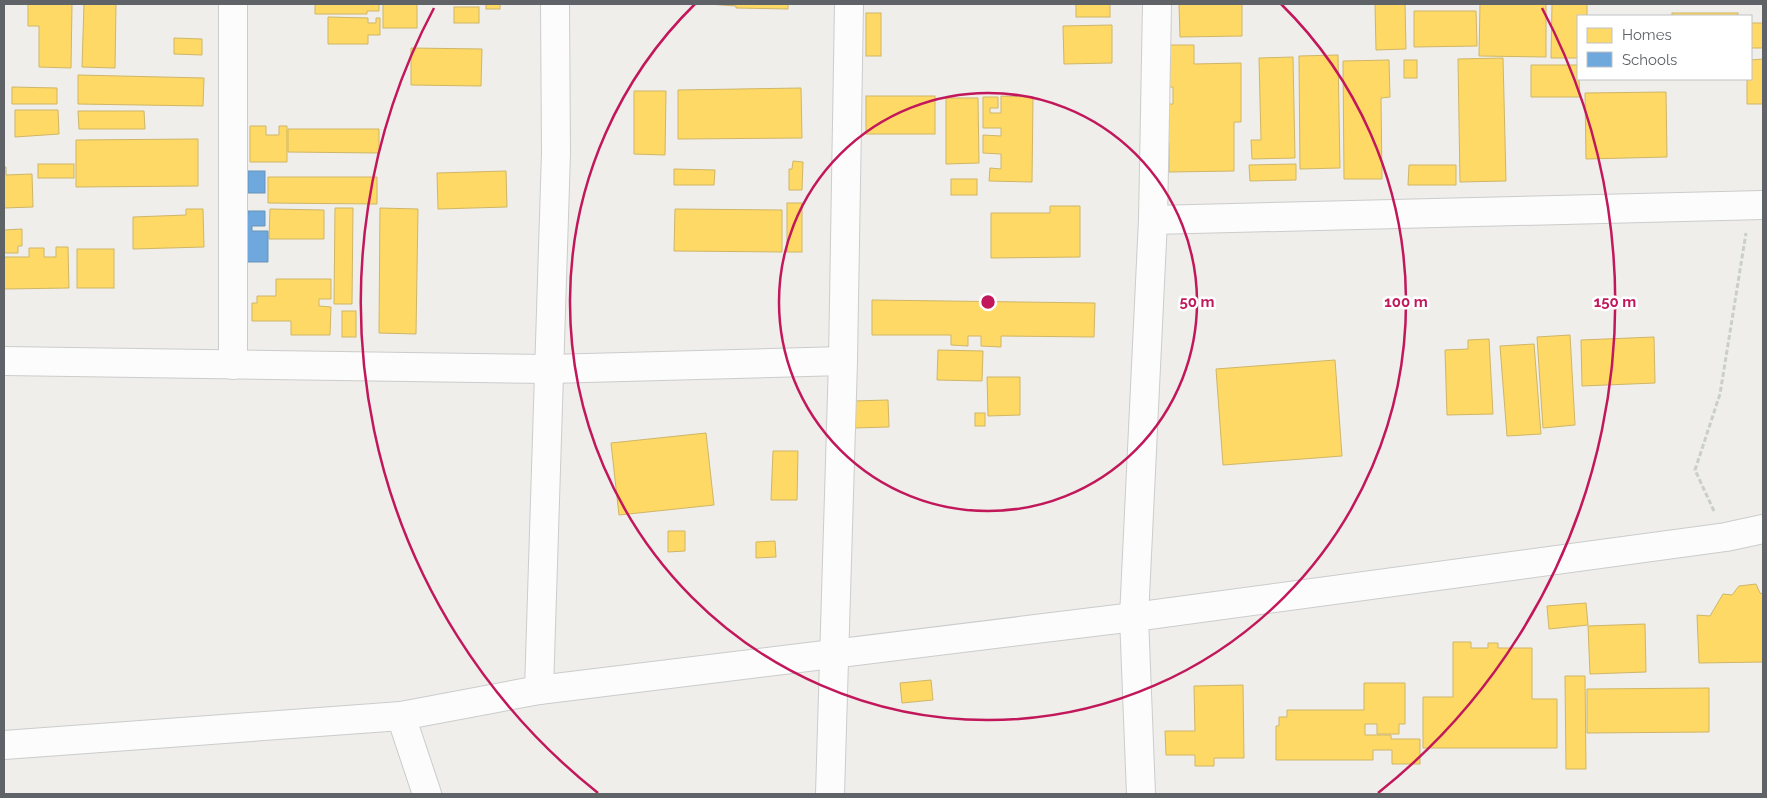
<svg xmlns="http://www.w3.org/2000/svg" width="1767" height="798" font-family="Raleway,sans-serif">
<rect width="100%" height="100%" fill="#efeeea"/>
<g fill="#ffd966" stroke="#cfb667">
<polygon points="28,4 72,4 71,68 39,67 39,26 28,26"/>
<polygon points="84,4 116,4 115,68 82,67"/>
<polygon points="315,4 379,4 379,11 367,11 367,14 315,14"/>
<rect x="383" y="4" width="34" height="24"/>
<rect x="486" y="4" width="14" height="5"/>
<polygon points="708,4 788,4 788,9 736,8 736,6"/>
<rect x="1076" y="4" width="34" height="13"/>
<polygon points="1179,4 1242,4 1242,36 1180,37"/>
<polygon points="1375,4 1405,4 1406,49 1376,50"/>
<polygon points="1480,4 1546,4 1546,57 1479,56"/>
<polygon points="1552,4 1587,4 1587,16 1578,16 1578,58 1551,58"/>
<rect x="454" y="7" width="25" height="16"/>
<polygon points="1414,11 1476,11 1477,46 1414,47"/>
<rect x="866" y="13" width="15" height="43"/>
<rect x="1672" y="13" width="66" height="3"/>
<polygon points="328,17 368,18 368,23 376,23 376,18 380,18 380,35 368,35 368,44 328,44"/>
<rect x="1751" y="23" width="12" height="25"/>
<polygon points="1112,25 1112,63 1064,64 1063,26"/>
<polygon points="174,38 202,39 202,55 174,54"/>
<polygon points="1162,45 1194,45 1194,64 1241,63 1241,122 1234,122 1234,171 1169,172 1169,143 1160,143 1160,104 1173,104 1173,87 1162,87"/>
<polygon points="411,48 482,49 481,86 411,85"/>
<polygon points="1338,55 1340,168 1300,169 1299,56"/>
<polygon points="1293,57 1295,158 1252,159 1251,140 1261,140 1259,58"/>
<polygon points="1503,58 1506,181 1460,182 1458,59"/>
<polygon points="1763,59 1763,104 1747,104 1747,79 1751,79 1751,60"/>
<polygon points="1389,60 1390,97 1381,98 1382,179 1344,179 1343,61"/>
<rect x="1404" y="60" width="13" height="18"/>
<polygon points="1531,65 1578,65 1580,97 1531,97"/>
<polygon points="78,75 204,78 203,106 78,104"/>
<polygon points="12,87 57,88 57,104 12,104"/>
<polygon points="801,88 802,138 678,139 678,90"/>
<polygon points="634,91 666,91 665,155 634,154"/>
<polygon points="1666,92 1667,157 1586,159 1585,93"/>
<rect x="866" y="96" width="69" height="38"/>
<polygon points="1001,96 1033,97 1032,182 989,181 990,168 1001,169 1001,154 983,153 983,135 1001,136 1001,128 983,128 983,97 998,97 998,108 990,108 990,113 1001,113"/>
<polygon points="946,98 978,98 979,163 946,164"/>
<polygon points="15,110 58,110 59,134 15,137"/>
<polygon points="78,111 144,111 145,129 79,129"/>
<polygon points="250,126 266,126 266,135 279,135 279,126 287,126 287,162 250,162"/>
<polygon points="288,129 379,129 379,153 288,152"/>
<polygon points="198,139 198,186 76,187 76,140"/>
<polygon points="793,161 803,162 802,190 789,190 789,169 792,169"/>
<rect x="38" y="164" width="36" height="14"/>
<polygon points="1296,164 1296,180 1250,181 1249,165"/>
<polygon points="1409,165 1456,165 1456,185 1408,185"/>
<polygon points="4,167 6,167 6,175 32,174 33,207 4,208"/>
<polygon points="674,169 715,170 714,185 674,185"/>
<polygon points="506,171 507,207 438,209 437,173"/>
<polygon points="268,177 377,177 377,204 268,203"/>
<rect x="951" y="179" width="26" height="16"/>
<rect x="787" y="203" width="15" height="49"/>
<polygon points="1050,206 1080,206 1080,257 991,258 991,213 1050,213"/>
<polygon points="335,208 353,208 352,304 334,304"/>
<polygon points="380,208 418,209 416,334 379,333"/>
<polygon points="186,209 203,209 204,247 133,249 133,217 186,215"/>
<polygon points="270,209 324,210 324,239 269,239"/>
<polygon points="675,209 782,210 782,252 674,251"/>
<polygon points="22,229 22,246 18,246 18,253 4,253 4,230"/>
<polygon points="56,247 68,247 69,288 4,289 4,257 29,257 29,248 44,248 44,257 56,257"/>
<rect x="77" y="249" width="37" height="39"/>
<polygon points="276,279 331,279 331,299 319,299 319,306 331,307 330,335 291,335 291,321 252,321 252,303 257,303 257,296 276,296"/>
<polygon points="872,300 1095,303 1094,337 1001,336 1001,347 981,346 981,336 968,336 968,346 951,345 951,335 872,335"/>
<rect x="342" y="311" width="14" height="26"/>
<polygon points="1570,335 1575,425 1543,428 1537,337"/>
<polygon points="1654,337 1655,383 1582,386 1581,340"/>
<polygon points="1489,339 1493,414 1447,415 1445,350 1468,349 1468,340"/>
<polygon points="1534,344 1541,434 1507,436 1500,346"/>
<polygon points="938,350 983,351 982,381 937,380"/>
<polygon points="1335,360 1342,456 1223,465 1216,369"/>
<polygon points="987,377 1020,377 1020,415 988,416"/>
<polygon points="888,400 889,427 853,428 853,401"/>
<rect x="975" y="413" width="10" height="13"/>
<polygon points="706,433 714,505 619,515 611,443"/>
<polygon points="773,451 798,451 797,500 771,500"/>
<polygon points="668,531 685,531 685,551 668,552"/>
<polygon points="775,541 776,557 756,558 756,542"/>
<polygon points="1756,584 1760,593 1763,594 1763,662 1699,663 1697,615 1710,616 1723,594 1732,595 1739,586"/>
<polygon points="1586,603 1588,625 1549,629 1547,606"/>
<polygon points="1645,624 1646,672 1590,674 1588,626"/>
<polygon points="1453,642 1471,642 1471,648 1488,648 1488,643 1498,643 1498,648 1532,648 1532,699 1557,699 1557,748 1423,748 1423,697 1453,697"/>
<polygon points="1565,676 1585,676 1586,769 1566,769"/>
<polygon points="931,680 933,700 902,703 900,683"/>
<polygon points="1364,683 1405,683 1405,724 1399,724 1399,734 1377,734 1377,724 1365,724 1365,735 1391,735 1391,739 1420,739 1420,764 1392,764 1392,750 1373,750 1373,760 1276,760 1276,726 1279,726 1279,717 1287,717 1287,710 1364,710"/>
<polygon points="1243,685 1244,758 1214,758 1214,766 1195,766 1195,755 1166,755 1165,731 1195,731 1194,686"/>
<polygon points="1709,688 1709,732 1587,733 1587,689"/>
</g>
<g fill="#6fa8dc" stroke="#6a93b9">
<rect x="248" y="171" width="17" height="22"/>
<polygon points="248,211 265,211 265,226 252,226 252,231 268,231 268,262 239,262 239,215 248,215"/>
</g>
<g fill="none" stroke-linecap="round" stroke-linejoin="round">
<g stroke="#cbcccc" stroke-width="30">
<g id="minor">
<polyline points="233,4 233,365"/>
<polyline points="1153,220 1763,205"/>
<polyline points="4,361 549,369 843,361"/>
<polyline points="539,690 556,153 555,4"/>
<polyline points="401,716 427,794"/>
<polyline points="4,745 401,716 539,690 1134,617 1726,537 1763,529"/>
<polyline points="830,794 843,361 849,4"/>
<polyline points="1141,794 1134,617 1153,220 1157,4"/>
</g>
</g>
<polyline stroke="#cacfcc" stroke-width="3" stroke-dasharray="5 2.5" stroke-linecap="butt" points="1714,511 1695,470 1720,394 1746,233"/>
<use href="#minor" stroke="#fdfcfc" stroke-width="28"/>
</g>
<g fill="none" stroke="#c2185b" stroke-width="2.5">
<circle cx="988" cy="302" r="209"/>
<path d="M1281 4A418 418 0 1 1 695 4"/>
<path d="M598 793A627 627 0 0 1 434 8M1542 8A627 627 0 0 1 1378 793"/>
</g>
<circle cx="988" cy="302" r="8" fill="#c2185b" stroke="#fff" stroke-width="2.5"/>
<g font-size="15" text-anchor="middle" font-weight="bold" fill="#c2185b" stroke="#fff" stroke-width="5" stroke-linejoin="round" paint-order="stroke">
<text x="1197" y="307">50 m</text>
<text x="1406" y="307">100 m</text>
<text x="1615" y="307">150 m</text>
</g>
<rect width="1767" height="798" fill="none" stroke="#5f6368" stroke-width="10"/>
<rect x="1577" y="15" width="175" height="65" fill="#ffffff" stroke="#bfc1c3"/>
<rect x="1587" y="28" width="25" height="15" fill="#ffd966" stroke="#bfc1c3"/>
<text x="1622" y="40" font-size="15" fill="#5f6368">Homes</text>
<rect x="1587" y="52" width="25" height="15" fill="#6fa8dc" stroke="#bfc1c3"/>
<text x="1622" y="65" font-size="15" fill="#5f6368">Schools</text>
</svg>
